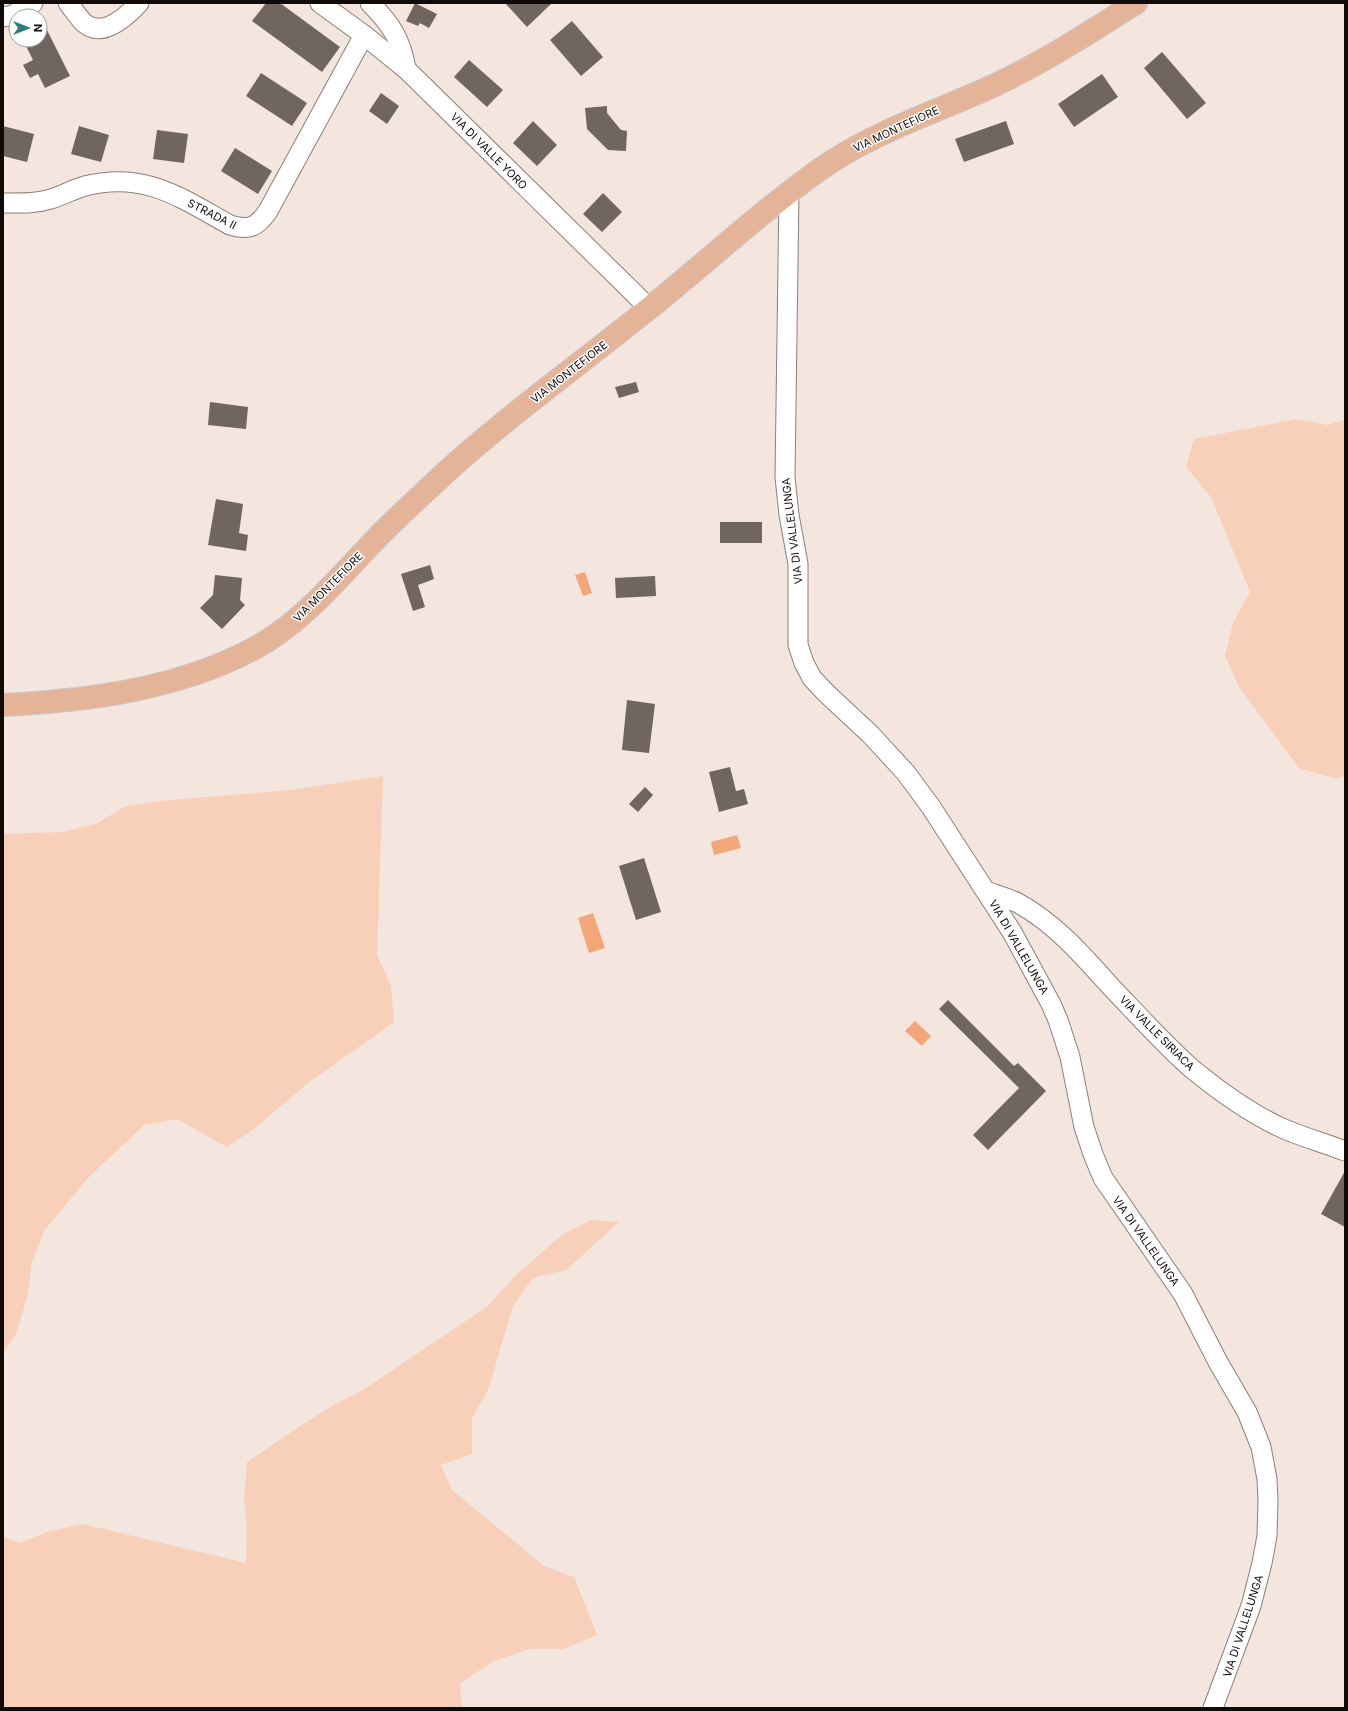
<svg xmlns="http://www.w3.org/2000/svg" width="1348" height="1711" font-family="Inter,sans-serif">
<rect width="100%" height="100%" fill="#f4e5de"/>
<g fill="#f8cfb9">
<polygon points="1297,419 1327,425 1345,420 1345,776 1336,779 1299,768 1239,687 1225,656 1233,623 1250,592 1211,497 1186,467 1194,439"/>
<polygon points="383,776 377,955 391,986 394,1022 308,1083 255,1128 227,1147 177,1119 144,1125 88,1178 44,1231 32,1262 27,1298 16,1334 3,1354 3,834 63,832 96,824 124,807 158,801 291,790"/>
<polygon points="591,1220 619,1222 566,1270 533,1278 513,1306 488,1390 472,1418 472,1454 441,1465 452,1490 544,1566 574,1577 597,1635 563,1649 530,1649 494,1661 460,1683 462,1708 3,1708 3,1536 19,1543 47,1532 83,1524 246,1563 247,1529 244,1499 247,1462 308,1421 335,1404 363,1390 488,1306 513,1278 563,1234"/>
</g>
<g fill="#f4a67b">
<polygon points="585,572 592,593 583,596 575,575"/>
<polygon points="737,835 741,848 714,855 711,842"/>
<polygon points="593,913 605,948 589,953 578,918"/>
<polygon points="915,1021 931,1036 922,1046 905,1031"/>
</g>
<g fill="#71655f">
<polygon points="266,3 280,3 340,47 322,72 252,21"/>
<polygon points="415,3 437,14 429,28 420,23 418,26 406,21"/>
<polygon points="505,3 552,3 527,27"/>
<polygon points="40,16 70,76 45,88 38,74 30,78 23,65 33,60 23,40 40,40"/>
<polygon points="572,21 603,57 581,76 550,40"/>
<polygon points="1162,52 1206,103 1187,119 1144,68"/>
<polygon points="469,60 503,90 487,107 454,77"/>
<polygon points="261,73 307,103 292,126 246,96"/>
<polygon points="1102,74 1118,97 1074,127 1058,104"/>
<polygon points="381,93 399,106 387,124 369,111"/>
<polygon points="607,106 607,113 621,130 627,131 626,151 608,150 587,129 585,108"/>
<polygon points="533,121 557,145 537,166 513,143"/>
<polygon points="1006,121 1014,144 964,162 955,139"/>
<polygon points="3,126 34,134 27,162 3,156"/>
<polygon points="79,126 109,135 101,162 71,154"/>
<polygon points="157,130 188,134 184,163 153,159"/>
<polygon points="235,148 272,171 258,194 221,171"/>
<polygon points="603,193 622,212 602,232 583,214"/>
<polygon points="636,382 639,392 619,398 615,387"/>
<polygon points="210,402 248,407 246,429 208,425"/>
<polygon points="216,499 243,504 239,533 248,535 246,551 208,545"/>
<rect x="720" y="522" width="42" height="21"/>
<polygon points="430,565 434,579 418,585 425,607 413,611 401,574"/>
<polygon points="215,575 242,578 240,600 245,605 222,629 200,608 213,595"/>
<polygon points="655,576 656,596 616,598 615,578"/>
<polygon points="627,700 655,704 649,753 622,750"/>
<polygon points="730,767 736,791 744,789 748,804 719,812 709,772"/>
<polygon points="645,787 653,795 638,812 629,804"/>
<polygon points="644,858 661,912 636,920 619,866"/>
<polygon points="948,1000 1014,1066 1018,1063 1046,1091 988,1150 973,1135 1019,1088 939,1009"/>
<polygon points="1345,1171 1345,1227 1321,1214"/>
</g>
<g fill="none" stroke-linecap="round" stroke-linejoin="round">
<g stroke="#8c7f79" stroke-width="21">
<g id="minor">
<path d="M 68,3 C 73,9 78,17 84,23 C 103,39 126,17 139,3"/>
<polyline points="320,3 364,35 406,69 649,308"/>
<path d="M 370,3 C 391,24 401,39 406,69"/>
<polyline points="3,17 13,15 33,3"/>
<polyline points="789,192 785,477 789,515 798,564 798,645 804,663 812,678 826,693 871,735 906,773 931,807 1012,932 1051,1004 1058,1020 1070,1057 1084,1127 1093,1154 1103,1178 1183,1294 1218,1362 1247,1412 1261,1447 1267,1479 1268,1501 1267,1536 1262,1563 1251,1606 1213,1708"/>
<path d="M 3,203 C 19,203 35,204 51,199 C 63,195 74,189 85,186 C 145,171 181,198 230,225 C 249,231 257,227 268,211 L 364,35"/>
<path d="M 986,891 C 997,895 1008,898 1018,903 C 1055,923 1084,957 1112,988 C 1138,1015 1163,1043 1191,1068 C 1219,1091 1249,1113 1282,1128 C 1302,1137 1324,1143 1345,1151"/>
</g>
</g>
<g stroke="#cac9c9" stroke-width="24">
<path id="major" d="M 3,705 C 87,701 179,689 255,648 C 303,622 338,578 376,539 C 398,516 422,495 445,473 C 509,415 580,364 647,310 C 706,263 761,211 822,168 C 875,131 937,112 995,85 C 1044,62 1090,32 1136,3"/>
</g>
<use href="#minor" stroke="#fff" stroke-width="19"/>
<use href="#major" stroke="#e5b498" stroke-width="22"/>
</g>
<g text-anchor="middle" stroke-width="3" stroke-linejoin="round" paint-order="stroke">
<g font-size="11" fill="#100b09" stroke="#fff">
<text transform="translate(896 129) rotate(-25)" y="4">VIA MONTEFIORE</text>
<text transform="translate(489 151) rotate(45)" y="4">VIA DI VALLE YORO</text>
<text transform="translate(212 214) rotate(27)" y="4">STRADA II</text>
<text transform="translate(569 372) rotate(-38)" y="4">VIA MONTEFIORE</text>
<text transform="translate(792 531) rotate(-97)" y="4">VIA DI VALLELUNGA</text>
<text transform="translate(328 587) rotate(-45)" y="4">VIA MONTEFIORE</text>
<text transform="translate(1019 947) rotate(60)" y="4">VIA DI VALLELUNGA</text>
<text transform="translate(1157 1033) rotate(45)" y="4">VIA VALLE SIRIACA</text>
<text transform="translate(1146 1241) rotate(55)" y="4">VIA DI VALLELUNGA</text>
<text transform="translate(1243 1626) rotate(-72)" y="4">VIA DI VALLELUNGA</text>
</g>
</g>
<rect width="1348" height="1711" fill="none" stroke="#100b09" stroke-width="8"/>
<g transform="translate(28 28) rotate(90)"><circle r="19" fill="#ffffff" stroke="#9f9d9d"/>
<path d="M0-3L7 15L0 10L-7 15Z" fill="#317a7e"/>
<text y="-6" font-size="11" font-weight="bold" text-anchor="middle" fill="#100b09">N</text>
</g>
</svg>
